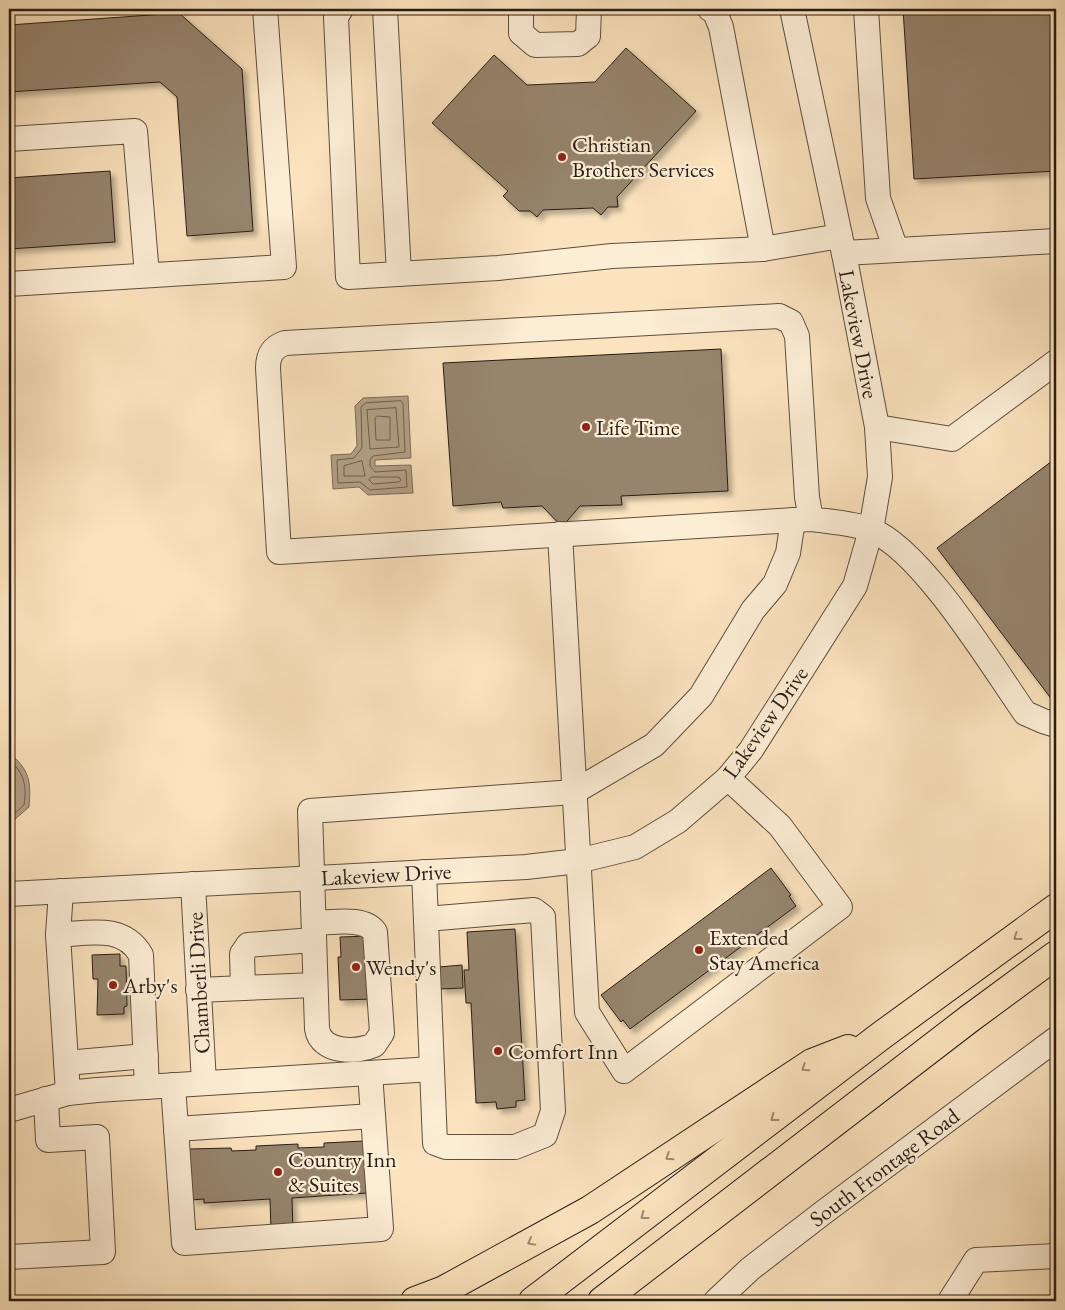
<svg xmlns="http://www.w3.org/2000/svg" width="1065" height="1310" font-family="'EB Garamond',serif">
<defs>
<filter id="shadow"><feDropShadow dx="4.5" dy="4.5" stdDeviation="2.5" flood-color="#0004"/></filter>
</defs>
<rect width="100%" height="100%" fill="#fbe3be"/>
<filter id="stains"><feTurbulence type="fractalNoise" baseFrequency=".004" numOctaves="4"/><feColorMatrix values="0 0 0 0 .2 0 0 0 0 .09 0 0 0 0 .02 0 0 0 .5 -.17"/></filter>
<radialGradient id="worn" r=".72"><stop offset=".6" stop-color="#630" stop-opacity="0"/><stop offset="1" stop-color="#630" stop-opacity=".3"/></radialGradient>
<g fill="#b3a085" stroke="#7b6c59">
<polygon points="408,396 411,458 375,460 375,466 411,465 413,493 368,495 359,487 333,489 331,455 351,454 357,446 355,406 363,398"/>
<path d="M 9,753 C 30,770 31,781 29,807 L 14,820 L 9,820 Z"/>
</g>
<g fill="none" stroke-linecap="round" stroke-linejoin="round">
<g stroke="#6e5e4e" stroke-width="1">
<polygon points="401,401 403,404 405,452 373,456 370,460 370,466 375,472 406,470 407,487 370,490 360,482 338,483 337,460 354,458 362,448 361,407 366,403"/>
<polygon points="396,408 399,447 370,449 367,410"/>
<polygon points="377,416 390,417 390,440 376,440 375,419"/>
<polygon points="362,461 365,476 344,476 344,466"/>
<polygon points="372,477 399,477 401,480 399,482 373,484 369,480"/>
<path d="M 9,760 C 24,772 27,786 24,805 L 13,815 L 9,815"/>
</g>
</g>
<g fill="#96846d" stroke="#281d16" filter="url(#shadow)">
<polygon points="903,9 1056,9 1056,171 914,179"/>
<polygon points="179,13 242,69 253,231 187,236 177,97 160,82 9,92 9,25"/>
<polygon points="626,48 696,111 617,197 618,207 608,207 601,215 593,208 543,210 537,217 530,211 519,211 503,196 508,191 432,123 494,55 527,85 595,82"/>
<polygon points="110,171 115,242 9,249 9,178"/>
<polygon points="721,349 728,491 621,496 622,505 580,506 562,527 542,506 503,508 501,502 453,506 443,363"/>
<polygon points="1056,458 1056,705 937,548"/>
<polygon points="771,868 791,895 789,896 796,906 630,1029 623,1020 621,1022 601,995"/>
<polygon points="515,929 525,1100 516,1101 516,1107 497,1109 496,1102 476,1103 471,1003 466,1003 464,970 469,970 467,932"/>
<polygon points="369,936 372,999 340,1000 338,957 341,957 340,937"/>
<polygon points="120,954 120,966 126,966 127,1006 124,1007 124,1014 97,1015 98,979 93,979 92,955"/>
<polygon points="462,965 463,988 440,989 439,967"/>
<polygon points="364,1141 367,1193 292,1198 293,1231 271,1232 270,1199 204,1203 204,1199 191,1200 189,1149 231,1148 232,1151 256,1150 256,1146 298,1144 298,1148 324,1147 324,1143"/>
</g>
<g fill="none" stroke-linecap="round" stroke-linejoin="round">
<g stroke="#5d4e40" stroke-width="26">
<g id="minor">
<polyline points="341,9 336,17 348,277 498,268 612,256 763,249"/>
<polyline points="385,9 399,274"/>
<polyline points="521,9 521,33 535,45 578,44 588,36 589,9"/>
<polyline points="710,9 714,10 721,27 763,249 840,236"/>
<polyline points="866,9 878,198 896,250"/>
<polyline points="9,139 135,131 147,275"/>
<polyline points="844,253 1056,241"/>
<polyline points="9,284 284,267 265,9"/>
<polyline points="877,427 952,439 1056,362"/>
<path d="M 811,519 L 807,497 L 797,336 L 791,322 L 779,316 L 285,343 C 273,347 268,355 268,368 L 279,552 L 811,519 C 830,522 854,523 871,530 C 922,550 992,666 1025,713 L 1043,721 L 1056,725"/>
<polyline points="560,534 587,1012 624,1071 840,907 780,826 728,778"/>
<polyline points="424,872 435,1143 446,1147 515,1147 545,1135 553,1111 543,917 534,910 426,919"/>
<polyline points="193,884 204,1083"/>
<polyline points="61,891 58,935 68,1093"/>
<polyline points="9,894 526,867 578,861 635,847 678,821 728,778 751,750 855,586 871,530 880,477 877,427 845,259 792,9"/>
<path d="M 314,923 C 332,923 364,916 375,932 L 382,1033 L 374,1045 C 356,1053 321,1053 317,1029 L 310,811 L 574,792 L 654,745 L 701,696 L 753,610 L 775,584 L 788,553 L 793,520"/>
<path d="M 58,935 C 89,933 123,924 141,955 L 147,1087"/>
<polyline points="243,988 242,954 248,945 314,940"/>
<polyline points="198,990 315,985"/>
<polyline points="66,1063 146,1056"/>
<polyline points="173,1085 184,1243 381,1229 370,1073"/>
<polyline points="9,1110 68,1093 97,1090 432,1069"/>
<polyline points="176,1129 373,1116"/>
<polyline points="9,1257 103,1252 97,1137 48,1140 46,1099"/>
<polyline points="716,1301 750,1269 824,1212 1056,1039"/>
<polyline points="950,1301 976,1260 1056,1256"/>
</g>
</g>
<g stroke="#281d16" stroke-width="30">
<g id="highway">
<polyline points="415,1301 444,1290 590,1210 812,1063 848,1049"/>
<polyline points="533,1301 882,1035 1056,908"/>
<polyline points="602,1301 969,1019 1056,955"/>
</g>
</g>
<use href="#minor" stroke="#fcedd5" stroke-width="24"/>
<use href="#highway" stroke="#fbe3be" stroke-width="28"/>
</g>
<defs><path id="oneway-chevron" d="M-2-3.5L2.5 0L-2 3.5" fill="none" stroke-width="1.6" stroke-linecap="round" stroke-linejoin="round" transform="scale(1.25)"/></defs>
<g stroke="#9c8a72">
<use href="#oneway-chevron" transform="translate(1017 937) rotate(144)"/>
<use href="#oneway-chevron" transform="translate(805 1068) rotate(147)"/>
<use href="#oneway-chevron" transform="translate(774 1118) rotate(143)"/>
<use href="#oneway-chevron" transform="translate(669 1157) rotate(147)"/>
<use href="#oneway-chevron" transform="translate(644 1216) rotate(143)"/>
<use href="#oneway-chevron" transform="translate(531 1242) rotate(151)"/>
</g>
<g fill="#8f2418" stroke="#fcedd5" stroke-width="2">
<circle cx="562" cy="157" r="5"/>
<circle cx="586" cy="427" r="5"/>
<circle cx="699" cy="950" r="5"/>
<circle cx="356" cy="967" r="5"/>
<circle cx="113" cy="985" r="5"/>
<circle cx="498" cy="1051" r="5"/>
<circle cx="278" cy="1172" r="5"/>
</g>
<g text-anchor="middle" stroke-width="4.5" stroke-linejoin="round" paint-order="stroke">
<g font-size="22" fill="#281d16" stroke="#fcedd5" text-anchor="start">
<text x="572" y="152">Christian<tspan x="572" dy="25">Brothers Services</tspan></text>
<text x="596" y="435">Life Time</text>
<text x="709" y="945">Extended<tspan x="709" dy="25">Stay America</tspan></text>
<text x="366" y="975">Wendy's</text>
<text x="123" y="993">Arby's</text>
<text x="508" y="1059">Comfort Inn</text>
<text x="288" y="1167">Country Inn<tspan x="288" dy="25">&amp; Suites</tspan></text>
</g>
<g font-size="22" fill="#281d16" stroke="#fcedd5">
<text transform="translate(859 334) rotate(79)" y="8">Lakeview Drive</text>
<text transform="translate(765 722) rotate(-55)" y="8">Lakeview Drive</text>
<text transform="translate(386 874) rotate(-3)" y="8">Lakeview Drive</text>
<text transform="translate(198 983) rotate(-93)" y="8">Chamberli Drive</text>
<text transform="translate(884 1167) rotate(-37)" y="8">South Frontage Road</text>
</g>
</g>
<rect width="1065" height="1310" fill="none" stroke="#fbe3be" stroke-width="30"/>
<rect x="10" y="10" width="1045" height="1290" fill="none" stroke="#281d16" stroke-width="2.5"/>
<rect x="15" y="15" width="1035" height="1280" fill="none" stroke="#281d16"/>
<rect width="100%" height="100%" filter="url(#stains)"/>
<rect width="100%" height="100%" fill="url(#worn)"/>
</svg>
